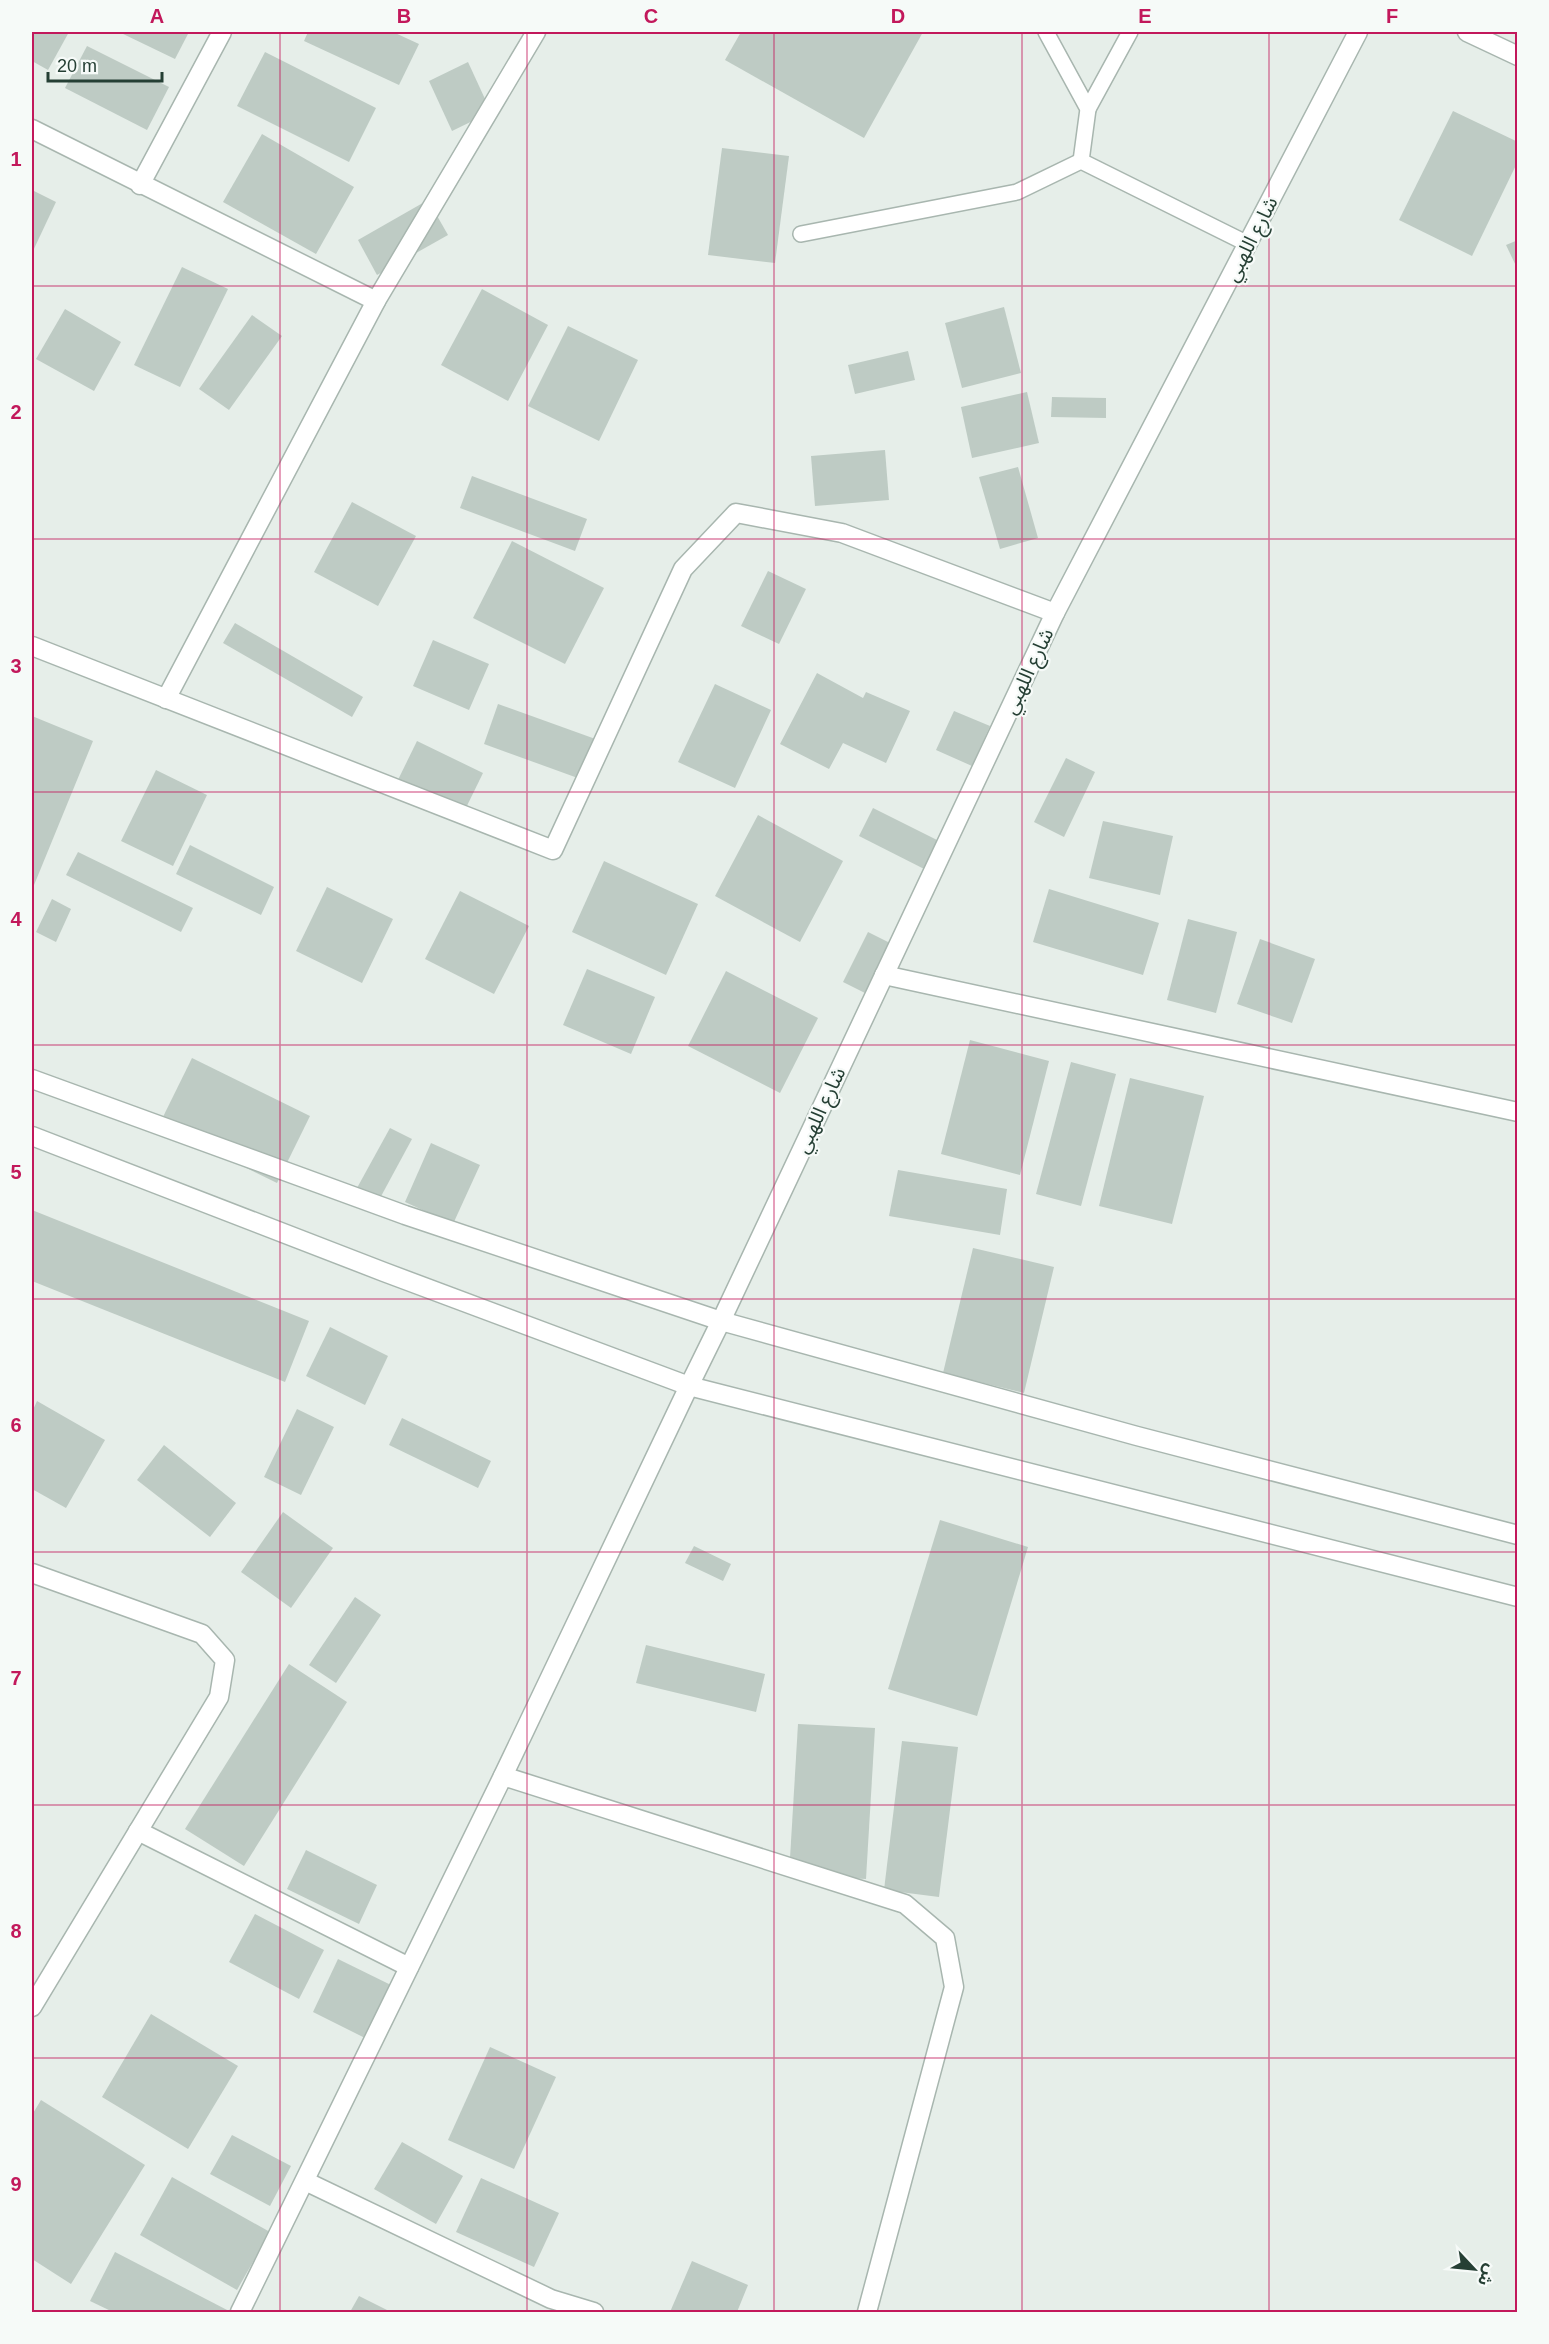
<svg xmlns="http://www.w3.org/2000/svg" width="1549" height="2344" font-family="Helvetica,'Noto Sans Arabic',sans-serif">
<rect width="100%" height="100%" fill="#e6eee9"/>
<g fill="#becbc4">
<polygon points="32,32 69,32 48,70 32,61"/>
<polygon points="119,32 189,32 175,59"/>
<polygon points="308,32 393,32 419,44 399,85 304,41"/>
<polygon points="741,32 923,32 864,138 725,60"/>
<polygon points="87,46 169,87 147,130 65,88"/>
<polygon points="265,52 376,108 349,162 237,106"/>
<polygon points="468,62 491,112 452,131 429,81"/>
<polygon points="1453,111 1518,142 1518,161 1472,256 1399,220"/>
<polygon points="262,134 354,187 316,254 223,202"/>
<polygon points="722,148 789,156 775,263 708,255"/>
<polygon points="32,190 56,202 32,253"/>
<polygon points="428,200 448,235 377,275 358,240"/>
<polygon points="1518,240 1518,270 1506,245"/>
<polygon points="182,267 228,289 180,387 134,365"/>
<polygon points="482,289 548,325 508,401 441,365"/>
<polygon points="1004,307 1021,373 962,388 945,323"/>
<polygon points="65,309 121,342 94,391 36,359"/>
<polygon points="252,315 282,336 229,410 199,389"/>
<polygon points="568,326 638,360 599,441 528,406"/>
<polygon points="908,351 915,380 855,394 848,365"/>
<polygon points="1027,392 1039,443 972,458 961,407"/>
<polygon points="1052,397 1106,398 1106,418 1051,417"/>
<polygon points="885,450 889,500 815,506 811,456"/>
<polygon points="1018,467 1038,538 1000,549 979,477"/>
<polygon points="472,476 587,519 575,551 460,508"/>
<polygon points="352,502 416,536 378,606 314,572"/>
<polygon points="512,541 604,588 565,664 473,618"/>
<polygon points="768,571 806,589 779,644 741,626"/>
<polygon points="235,623 363,697 352,717 223,643"/>
<polygon points="433,640 489,664 469,710 413,686"/>
<polygon points="817,673 863,698 866,692 910,711 886,763 843,743 829,769 780,744"/>
<polygon points="715,684 771,710 735,788 678,762"/>
<polygon points="498,704 601,741 586,781 484,744"/>
<polygon points="954,711 990,726 972,766 936,750"/>
<polygon points="32,716 93,741 32,890"/>
<polygon points="417,741 483,773 461,818 395,786"/>
<polygon points="1066,758 1095,772 1064,837 1034,822"/>
<polygon points="156,770 207,795 173,866 121,841"/>
<polygon points="873,808 951,847 936,875 859,836"/>
<polygon points="758,815 843,861 800,942 715,896"/>
<polygon points="1103,821 1173,836 1160,895 1089,878"/>
<polygon points="190,845 274,887 261,915 176,874"/>
<polygon points="78,852 193,908 181,932 66,875"/>
<polygon points="604,861 698,904 666,975 572,932"/>
<polygon points="327,887 393,919 362,983 296,951"/>
<polygon points="1049,889 1159,923 1143,975 1033,942"/>
<polygon points="460,891 529,926 494,994 425,959"/>
<polygon points="52,899 71,909 56,942 36,932"/>
<polygon points="1188,919 1237,932 1216,1013 1167,1000"/>
<polygon points="868,932 894,945 869,995 843,982"/>
<polygon points="1260,939 1315,959 1292,1023 1237,1004"/>
<polygon points="587,969 655,997 631,1054 563,1025"/>
<polygon points="726,971 818,1018 780,1093 688,1046"/>
<polygon points="970,1040 1049,1061 1020,1175 941,1154"/>
<polygon points="192,1058 310,1116 277,1183 159,1125"/>
<polygon points="1071,1062 1116,1074 1081,1206 1036,1194"/>
<polygon points="1130,1078 1204,1096 1172,1224 1099,1206"/>
<polygon points="390,1128 412,1139 379,1200 357,1188"/>
<polygon points="431,1143 480,1165 453,1224 405,1202"/>
<polygon points="898,1170 1007,1189 1000,1235 889,1216"/>
<polygon points="32,1210 309,1321 285,1382 32,1281"/>
<polygon points="973,1248 1054,1267 1024,1393 943,1373"/>
<polygon points="330,1327 388,1356 365,1405 306,1376"/>
<polygon points="37,1401 105,1440 66,1508 32,1489 32,1412"/>
<polygon points="297,1409 334,1427 301,1495 264,1477"/>
<polygon points="402,1418 491,1461 478,1488 389,1445"/>
<polygon points="164,1445 236,1503 210,1537 137,1480"/>
<polygon points="283,1512 333,1548 291,1608 241,1572"/>
<polygon points="940,1520 1028,1547 977,1716 888,1689"/>
<polygon points="694,1546 731,1564 723,1581 685,1563"/>
<polygon points="355,1597 381,1615 336,1683 309,1665"/>
<polygon points="646,1645 765,1674 756,1712 636,1683"/>
<polygon points="289,1664 347,1702 244,1866 185,1829"/>
<polygon points="798,1724 875,1728 866,1879 789,1875"/>
<polygon points="902,1741 958,1747 939,1897 884,1890"/>
<polygon points="306,1850 377,1885 359,1924 287,1889"/>
<polygon points="255,1914 324,1950 299,1999 229,1962"/>
<polygon points="338,1959 393,1986 367,2039 313,2012"/>
<polygon points="151,2014 238,2066 188,2149 102,2097"/>
<polygon points="490,2047 556,2077 514,2169 448,2140"/>
<polygon points="41,2100 145,2165 71,2284 32,2259 32,2115"/>
<polygon points="232,2135 291,2166 270,2206 210,2174"/>
<polygon points="402,2142 463,2176 436,2224 374,2189"/>
<polygon points="172,2177 270,2232 237,2290 140,2235"/>
<polygon points="481,2178 559,2213 534,2267 456,2232"/>
<polygon points="115,2252 231,2312 113,2312 90,2301"/>
<polygon points="692,2261 748,2285 737,2312 670,2312"/>
<polygon points="359,2296 391,2312 350,2312"/>
</g>
<g fill="none" stroke-linecap="round" stroke-linejoin="round">
<g stroke="#a8b6af" stroke-width="18">
<g id="service">
<polyline points="1046,32 1088,109 1081,161 1248,244"/>
<polyline points="1088,109 1130,32"/>
<polyline points="801,234 1017,192 1081,161"/>
</g>
</g>
<g stroke="#a8b6af" stroke-width="21">
<g id="minor">
<polyline points="1467,32 1518,56"/>
<polyline points="32,129 376,301"/>
<polyline points="140,185 222,32"/>
<polyline points="32,646 553,850 683,569 736,513 842,533 1055,613"/>
<polyline points="166,699 376,301 536,32"/>
<polyline points="884,975 1518,1112"/>
<polyline points="721,1321 1055,613 1358,32"/>
<polyline points="32,1573 202,1634 225,1660 219,1697 32,2007"/>
<polyline points="503,1776 905,1904 945,1938 954,1987 867,2312"/>
<polyline points="138,1831 409,1967"/>
<polyline points="305,2181 551,2299 594,2312"/>
<polyline points="240,2312 503,1776 689,1386"/>
</g>
</g>
<g stroke="#a8b6af" stroke-width="21">
<g id="tertiary">
<polyline points="32,1079 405,1215 721,1321 1137,1436 1518,1535"/>
<polyline points="32,1136 384,1272 689,1386 1518,1597"/>
<polyline points="689,1386 721,1321"/>
</g>
</g>
<use href="#service" stroke="#fff" stroke-width="15"/>
<use href="#minor" stroke="#fff" stroke-width="18"/>
<use href="#tertiary" stroke="#fff" stroke-width="18"/>
</g>
<path fill="none" stroke="#c2185b" stroke-width="1.5" stroke-opacity="0.55" d="M 280,32 L 280,2312M 527,32 L 527,2312M 774,32 L 774,2312M 1022,32 L 1022,2312M 1269,32 L 1269,2312M 32,286 L 1518,286M 32,539 L 1518,539M 32,792 L 1518,792M 32,1045 L 1518,1045M 32,1299 L 1518,1299M 32,1552 L 1518,1552M 32,1805 L 1518,1805M 32,2058 L 1518,2058"/>
<g text-anchor="middle" stroke-width="4.5" stroke-linejoin="round" paint-order="stroke">
<g font-size="20" fill="#253f34" stroke="#f6faf8">
<text transform="translate(1251 239) rotate(-63)" y="7">شارع اللهبي</text>
<text transform="translate(1028 671) rotate(-65)" y="7">شارع اللهبي</text>
<text transform="translate(820 1110) rotate(-65)" y="7">شارع اللهبي</text>
</g>
</g>
<rect width="1549" height="2344" fill="none" stroke="#f6faf8" stroke-width="66"/>
<g transform="translate(1474 2269) rotate(116)" stroke="#f6faf8" stroke-width="4.5" paint-order="stroke">
<path d="M0-4.5L10 22L0 15L-10 22Z" fill="#253f34"/>
<text y="-9" font-size="16" font-weight="bold" text-anchor="middle" fill="#253f34">ش</text>
</g>
<path d="M48 72v9h114v-9" fill="none" stroke="#253f34" stroke-width="3"/>
<text x="57" y="72" font-size="18" fill="#253f34" stroke="#f6faf8" stroke-width="4.5" paint-order="stroke">20 m</text>
<rect x="33" y="33" width="1483" height="2278" fill="none" stroke="#c2185b" stroke-width="2"/>
<g font-size="20" text-anchor="middle" font-weight="bold" fill="#c2185b">
<text x="157" y="23">A</text>
<text x="404" y="23">B</text>
<text x="651" y="23">C</text>
<text x="898" y="23">D</text>
<text x="1145" y="23">E</text>
<text x="1392" y="23">F</text>
<text x="16" y="166">1</text>
<text x="16" y="419">2</text>
<text x="16" y="673">3</text>
<text x="16" y="926">4</text>
<text x="16" y="1179">5</text>
<text x="16" y="1432">6</text>
<text x="16" y="1685">7</text>
<text x="16" y="1938">8</text>
<text x="16" y="2191">9</text>
</g>
</svg>
